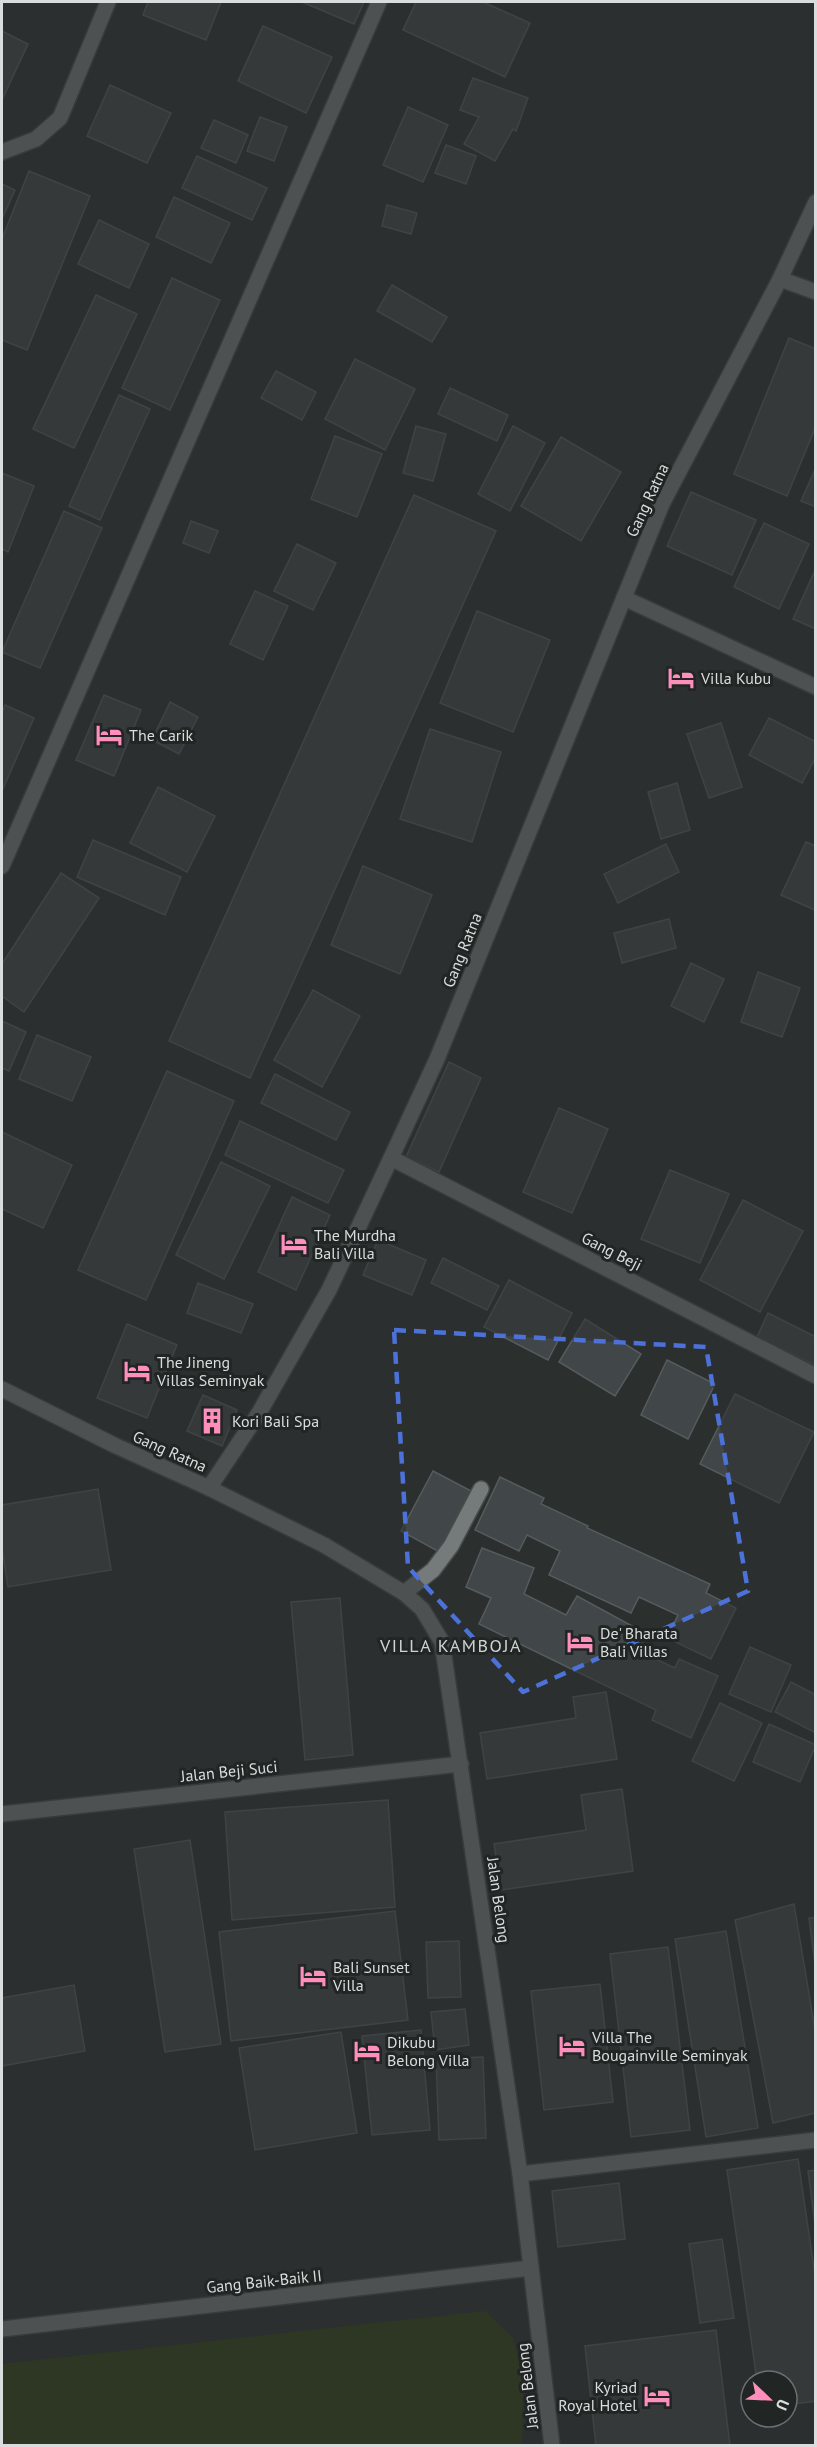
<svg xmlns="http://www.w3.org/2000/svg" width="817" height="2447" font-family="'PT Sans',sans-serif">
<rect width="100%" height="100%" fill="#2b302f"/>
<polygon fill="#314114" points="485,2311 513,2338 523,2376 522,2445 2,2445 2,2364"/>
<g fill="#414648" stroke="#565b5d" stroke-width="1.5">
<polygon points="148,2 221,2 206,40 143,15"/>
<polygon points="302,2 364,2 354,24"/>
<polygon points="416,2 483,2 530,23 505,77 403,30"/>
<polygon points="263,26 332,57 306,113 238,81"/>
<polygon points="2,31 28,44 2,100"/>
<polygon points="473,78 528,98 516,131 513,129 495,161 464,144 479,117 460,110"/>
<polygon points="110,85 171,113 147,163 87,136"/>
<polygon points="408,107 448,125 423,182 383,165"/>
<polygon points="260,117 287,127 274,161 247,151"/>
<polygon points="214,120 248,135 236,163 201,148"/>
<polygon points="446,145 476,156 466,184 435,173"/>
<polygon points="197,156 267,188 252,220 182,188"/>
<polygon points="29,171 90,196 27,350 2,340 2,239"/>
<polygon points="2,184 15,190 2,219"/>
<polygon points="174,197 230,223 211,263 156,237"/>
<polygon points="387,205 417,213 411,234 382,226"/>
<polygon points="99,220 149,244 129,288 78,264"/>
<polygon points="172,278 220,300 170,410 122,388"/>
<polygon points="392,285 447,317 432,342 377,311"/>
<polygon points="96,295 137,314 74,448 33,429"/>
<polygon points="789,338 816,349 816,426 787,496 734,474"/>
<polygon points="355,359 415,389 385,450 325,419"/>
<polygon points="276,371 316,392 302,420 261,398"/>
<polygon points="450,388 508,415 497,441 438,414"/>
<polygon points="119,395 150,409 100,520 69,506"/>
<polygon points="416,426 446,434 433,481 403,473"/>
<polygon points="513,426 545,443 510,511 478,494"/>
<polygon points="335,436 382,454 357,517 311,499"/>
<polygon points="561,437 621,472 581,541 521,506"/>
<polygon points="816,467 816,507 801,501"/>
<polygon points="2,473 34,486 8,552 2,549"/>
<polygon points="691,492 756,520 732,575 667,546"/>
<polygon points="414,495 496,531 250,1078 169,1041"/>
<polygon points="64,511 102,528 40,668 2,652"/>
<polygon points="191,521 218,531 209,553 183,543"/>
<polygon points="764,523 809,544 779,609 734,587"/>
<polygon points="297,544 336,563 313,610 274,591"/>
<polygon points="816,568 816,629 793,619"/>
<polygon points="255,591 288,606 263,660 230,644"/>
<polygon points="477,611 550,640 513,732 440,703"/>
<polygon points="104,695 141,710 114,776 76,760"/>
<polygon points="170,702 198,717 179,754 152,740"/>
<polygon points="5,705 34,718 2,791 2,713"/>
<polygon points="769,718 816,742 816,757 802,783 749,755"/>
<polygon points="721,723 742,787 709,798 687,734"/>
<polygon points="430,729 501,752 472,842 400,819"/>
<polygon points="677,783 690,830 661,839 648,792"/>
<polygon points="158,787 215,816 187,872 130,843"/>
<polygon points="93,840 181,877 165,915 77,877"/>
<polygon points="806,842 816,846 815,910 781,895"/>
<polygon points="666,844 679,872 618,903 604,874"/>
<polygon points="363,866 432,895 400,974 331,945"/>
<polygon points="61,873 99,898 24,1012 2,996 2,964"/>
<polygon points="669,919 676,948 622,963 614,933"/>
<polygon points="691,963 724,979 704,1022 671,1006"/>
<polygon points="758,972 800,988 782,1037 741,1022"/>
<polygon points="313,990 360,1016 322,1087 274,1060"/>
<polygon points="2,1021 26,1032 9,1071 2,1068"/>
<polygon points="37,1035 91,1057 72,1101 19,1079"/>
<polygon points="449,1062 481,1078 439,1172 406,1157"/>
<polygon points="167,1071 234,1101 146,1300 78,1270"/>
<polygon points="275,1074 350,1112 336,1140 261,1103"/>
<polygon points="559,1108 608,1129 572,1213 523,1192"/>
<polygon points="240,1121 344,1170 328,1203 225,1155"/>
<polygon points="2,1132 72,1165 43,1228 2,1209"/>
<polygon points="221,1162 270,1186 224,1279 176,1255"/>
<polygon points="670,1170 729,1194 700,1263 641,1239"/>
<polygon points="292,1197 330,1215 296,1290 258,1272"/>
<polygon points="743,1200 803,1231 760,1312 700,1280"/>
<polygon points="378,1240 426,1260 412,1295 363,1275"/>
<polygon points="443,1258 499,1286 487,1310 431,1283"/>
<polygon points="509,1280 572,1313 548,1360 484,1327"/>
<polygon points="198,1283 253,1304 241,1333 187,1313"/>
<polygon points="768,1313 816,1337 816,1366 757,1337"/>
<polygon points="585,1319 641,1354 615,1396 559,1362"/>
<polygon points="127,1324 177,1345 147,1418 97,1398"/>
<polygon points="667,1360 715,1384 688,1439 641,1415"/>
<polygon points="735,1394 814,1432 779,1503 700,1464"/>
<polygon points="203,1395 237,1410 222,1446 187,1431"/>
<polygon points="433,1471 475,1493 443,1554 401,1531"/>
<polygon points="500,1477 544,1498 541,1504 588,1526 587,1528 710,1584 706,1593 736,1608 711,1659 667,1638 678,1615 639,1597 631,1613 549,1575 560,1551 527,1535 519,1551 475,1530"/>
<polygon points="98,1489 111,1570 8,1587 2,1548 2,1505"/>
<polygon points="482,1548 534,1568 524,1594 566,1615 577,1596 647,1634 638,1651 675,1668 679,1659 718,1676 691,1738 652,1720 656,1710 479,1624 491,1598 466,1587"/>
<polygon points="340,1598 353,1755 305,1760 291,1602"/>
<polygon points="750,1647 791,1665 771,1712 729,1694"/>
<polygon points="791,1682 816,1695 816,1733 775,1712"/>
<polygon points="606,1692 617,1759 487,1779 480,1733 576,1718 573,1697"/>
<polygon points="720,1703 762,1723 734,1781 692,1761"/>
<polygon points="769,1724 816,1745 800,1782 753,1762"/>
<polygon points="622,1789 633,1871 501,1890 494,1844 586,1830 581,1795"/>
<polygon points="388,1800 395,1907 232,1920 225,1812"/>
<polygon points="190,1840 221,2044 165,2052 134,1849"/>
<polygon points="794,1904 816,2036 816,2113 773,2123 735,1920"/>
<polygon points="395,1911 408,2020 231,2041 219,1932"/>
<polygon points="809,1918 816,1918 816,1973"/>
<polygon points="726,1931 758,2128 706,2137 675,1939"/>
<polygon points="459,1941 461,1997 428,1998 426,1942"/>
<polygon points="668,1947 690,2130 631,2137 610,1954"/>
<polygon points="600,1984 613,2102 544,2110 531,1991"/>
<polygon points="74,1985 85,2051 2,2066 2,1998"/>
<polygon points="465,2009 469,2045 435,2050 431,2012"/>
<polygon points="421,2030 430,2130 372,2135 362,2036"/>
<polygon points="341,2032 357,2133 255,2150 239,2048"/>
<polygon points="483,2057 486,2138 439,2140 436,2059"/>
<polygon points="798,2159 816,2282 816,2401 787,2405 787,2381 757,2381 727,2170"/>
<polygon points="816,2170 816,2232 808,2171"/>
<polygon points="619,2183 625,2239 558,2247 552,2191"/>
<polygon points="722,2239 734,2318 700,2323 689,2244"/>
<polygon points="716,2330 730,2446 596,2446 585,2346"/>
</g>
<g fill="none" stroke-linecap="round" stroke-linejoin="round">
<g stroke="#474b4a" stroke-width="18">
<polyline id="lane" points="404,1593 433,1570 451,1546 481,1489"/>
</g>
<g stroke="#474b4a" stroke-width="18">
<g id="street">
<polyline points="2,152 36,139 60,118 108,2"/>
<polyline points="780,279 816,292"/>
<polyline points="624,598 816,687"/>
<polyline points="2,866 379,2"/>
<polyline points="391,1158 816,1376"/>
<polyline points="2,1389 114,1445 209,1488 324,1545 404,1593 422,1609 442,1642 520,2174 552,2446"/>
<polyline points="209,1488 259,1413 329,1290 391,1158 437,1059 662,504 780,279 816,202"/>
<polyline points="2,1814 461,1764"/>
<polyline points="520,2174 816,2140"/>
<polyline points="2,2329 531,2268"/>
</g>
</g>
<use href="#lane" stroke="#757b7b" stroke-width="15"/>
<use href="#street" stroke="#757b7b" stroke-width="15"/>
</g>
<path d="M0 0H817V2447H0ZM 394,1330 L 706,1347 L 748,1591 L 523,1692 L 408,1567 Z" fill="#2b302f" fill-opacity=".55" fill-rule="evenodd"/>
<path fill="none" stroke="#4c72d9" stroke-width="4.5" stroke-dasharray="12 8" stroke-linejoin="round" d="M 394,1330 L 706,1347 L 748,1591 L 523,1692 L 408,1567 Z"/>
<defs>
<g id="hotel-bare" transform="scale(2.07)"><path d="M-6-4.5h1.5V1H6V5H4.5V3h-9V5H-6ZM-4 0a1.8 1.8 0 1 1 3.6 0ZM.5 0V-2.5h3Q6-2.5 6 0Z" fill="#fe8ebc" stroke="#212625" stroke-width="2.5" paint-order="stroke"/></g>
<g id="building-bare" transform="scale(2.07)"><path d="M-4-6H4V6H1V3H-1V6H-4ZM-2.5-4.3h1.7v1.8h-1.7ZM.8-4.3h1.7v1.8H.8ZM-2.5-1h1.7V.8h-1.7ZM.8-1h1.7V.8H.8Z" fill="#fe8ebc" stroke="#212625" stroke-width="2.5" paint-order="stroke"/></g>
</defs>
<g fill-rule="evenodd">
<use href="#hotel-bare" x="681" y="678"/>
<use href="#hotel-bare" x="109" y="735"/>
<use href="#hotel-bare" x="294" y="1244"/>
<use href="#hotel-bare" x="137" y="1371"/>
<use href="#building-bare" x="212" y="1421"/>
<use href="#hotel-bare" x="580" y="1642"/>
<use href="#hotel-bare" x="313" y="1976"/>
<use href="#hotel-bare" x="572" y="2046"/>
<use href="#hotel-bare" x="367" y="2051"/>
<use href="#hotel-bare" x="657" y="2396"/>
</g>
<g text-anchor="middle" stroke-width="6" stroke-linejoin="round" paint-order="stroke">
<g font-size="16" fill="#dadddd" stroke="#212625">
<text transform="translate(647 500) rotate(-65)" y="6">Gang Ratna</text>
<text transform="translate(462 950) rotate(-68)" y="6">Gang Ratna</text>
<text transform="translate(612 1251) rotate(27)" y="6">Gang Beji</text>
<text transform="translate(170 1451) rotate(24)" y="6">Gang Ratna</text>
<text transform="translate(229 1771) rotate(-6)" y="6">Jalan Beji Suci</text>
<text transform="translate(499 1900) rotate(82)" y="6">Jalan Belong</text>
<text transform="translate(264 2281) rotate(-6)" y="6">Gang Baik-Baik II</text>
<text transform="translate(527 2386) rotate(-97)" y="6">Jalan Belong</text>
</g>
<g font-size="16" fill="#dadddd" stroke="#212625" text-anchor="start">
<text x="701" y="684">Villa Kubu</text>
<text x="129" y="741">The Carik</text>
<text x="314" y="1241">The Murdha<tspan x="314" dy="18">Bali Villa</tspan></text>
<text x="157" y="1368">The Jineng<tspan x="157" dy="18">Villas Seminyak</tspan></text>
<text x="232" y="1427">Kori Bali Spa</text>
<text x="600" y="1639">De' Bharata<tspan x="600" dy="18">Bali Villas</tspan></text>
<text x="333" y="1973">Bali Sunset<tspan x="333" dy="18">Villa</tspan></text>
<text x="592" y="2043">Villa The<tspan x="592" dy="18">Bougainville Seminyak</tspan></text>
<text x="387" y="2048">Dikubu<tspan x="387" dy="18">Belong Villa</tspan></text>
<text x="637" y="2393" text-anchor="end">Kyriad<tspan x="637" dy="18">Royal Hotel</tspan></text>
</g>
<g font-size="18" letter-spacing="1.5" fill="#cdd4d3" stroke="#212625">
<text x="451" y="1652">VILLA KAMBOJA</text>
</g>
</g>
<rect width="817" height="2447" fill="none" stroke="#dadddd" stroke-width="6"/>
<g transform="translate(769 2399) rotate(113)"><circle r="28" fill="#212625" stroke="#6b6f6f" stroke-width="1.5"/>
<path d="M0-4.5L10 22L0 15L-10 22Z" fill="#fe8ebc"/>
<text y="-9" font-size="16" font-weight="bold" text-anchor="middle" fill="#dadddd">U</text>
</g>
</svg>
